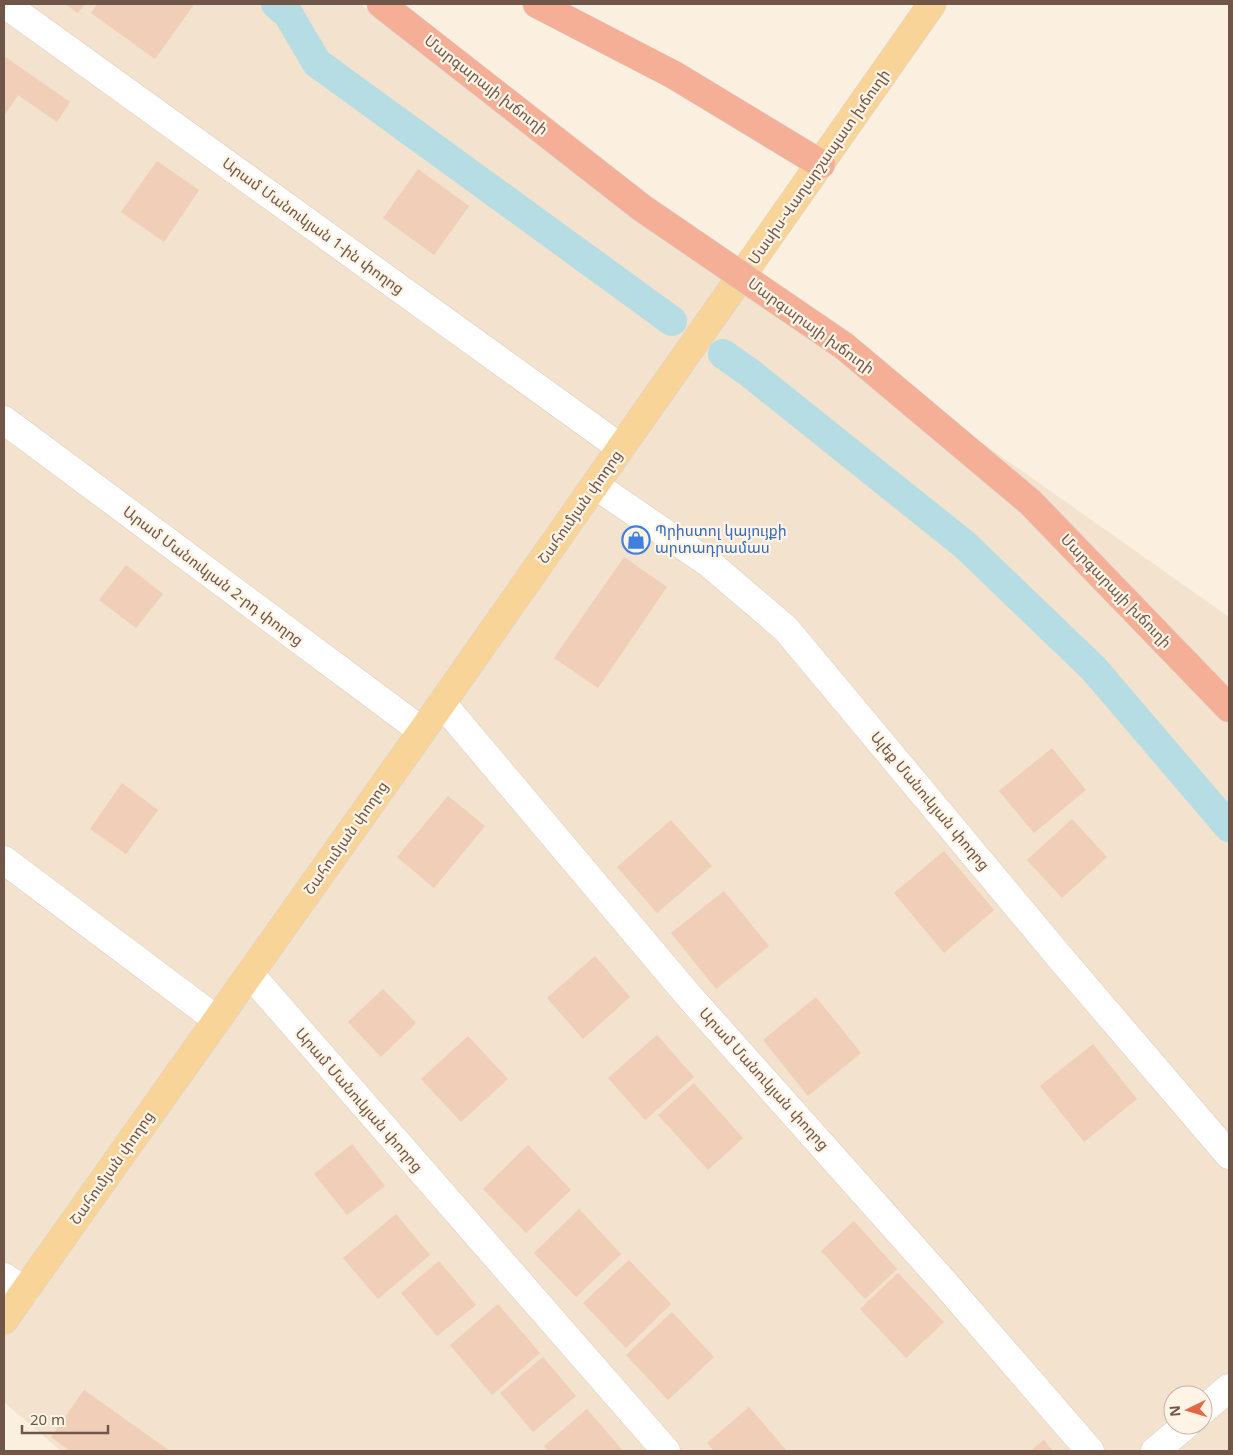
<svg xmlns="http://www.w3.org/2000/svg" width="1233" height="1455" font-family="'Noto Sans','Noto Sans Armenian',sans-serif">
<rect width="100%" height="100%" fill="#fbf0df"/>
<path fill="#f2e2ce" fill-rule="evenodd" d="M 4,4 L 360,4 L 1229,617 L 1229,1451 L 61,1451 L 4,1402 ZM 1173,1395 L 1203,1395 L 1203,1425 L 1173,1425 Z"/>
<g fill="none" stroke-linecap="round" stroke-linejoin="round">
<g stroke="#b5dde3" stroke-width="30">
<polyline points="276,4 288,14 317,63 672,321"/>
<polyline points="723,354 750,373 965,545 1094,669 1229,827"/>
</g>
</g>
<g fill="#f0ceb8">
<polygon points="65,4 85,4 78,13"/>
<polygon points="97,4 191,4 193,6 155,59 91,13"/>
<polygon points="4,56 70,102 57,122 18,95 4,116"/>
<polygon points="157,161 199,190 164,242 121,212"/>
<polygon points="418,169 469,206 434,255 383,218"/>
<polygon points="624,557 667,587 598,688 554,658"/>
<polygon points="126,565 163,594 136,628 99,600"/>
<polygon points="1052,748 1086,790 1034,833 999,791"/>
<polygon points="122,783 158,810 126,854 90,829"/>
<polygon points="448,796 485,826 434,888 397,857"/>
<polygon points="1072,819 1107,857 1062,898 1027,860"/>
<polygon points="671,820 712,866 657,913 617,867"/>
<polygon points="944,851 994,910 944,953 894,893"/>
<polygon points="724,891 769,946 716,989 671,933"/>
<polygon points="595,956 630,997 583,1039 547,998"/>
<polygon points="383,989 416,1023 381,1057 348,1022"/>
<polygon points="816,997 861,1053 808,1096 763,1040"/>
<polygon points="657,1035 694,1077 645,1120 608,1078"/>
<polygon points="468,1036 508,1079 461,1122 421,1079"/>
<polygon points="1093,1044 1137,1099 1084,1142 1040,1086"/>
<polygon points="694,1083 743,1138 708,1170 658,1115"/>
<polygon points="352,1144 385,1186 347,1215 314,1174"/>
<polygon points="528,1145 571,1190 526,1233 483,1189"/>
<polygon points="579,1209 621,1254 576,1297 534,1253"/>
<polygon points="396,1214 430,1255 378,1299 343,1258"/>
<polygon points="854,1221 897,1269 865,1299 821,1251"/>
<polygon points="629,1260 671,1304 626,1348 583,1303"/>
<polygon points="439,1261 476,1305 437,1336 401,1293"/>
<polygon points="898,1273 944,1322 906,1358 860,1309"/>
<polygon points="498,1304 540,1353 492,1395 450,1345"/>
<polygon points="672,1312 714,1357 668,1400 626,1355"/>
<polygon points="543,1357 576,1396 533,1432 500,1393"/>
<polygon points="84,1390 170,1451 70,1451 51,1437"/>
<polygon points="749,1407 787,1451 714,1451 707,1443"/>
<polygon points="587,1409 623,1451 548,1451 544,1446"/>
<polygon points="1044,1440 1053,1451 1030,1451"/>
</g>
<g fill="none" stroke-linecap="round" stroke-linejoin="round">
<g stroke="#dfccbc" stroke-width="29">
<g id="minor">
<polyline points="5,4 621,448"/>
<polyline points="4,420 422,731"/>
<polyline points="595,485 710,564 786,629 1063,961 1229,1155"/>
<polyline points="442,703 688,995 942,1280 1090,1451"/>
<polyline points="4,860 217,1020"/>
<polyline points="250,974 666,1451"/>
<polyline points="4,1277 25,1291"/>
<polyline points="1203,1410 1229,1388"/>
<polyline points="1155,1451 1186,1425"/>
</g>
</g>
<g stroke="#dad3cf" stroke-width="29">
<polyline id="major" points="4,1320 442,703 932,4"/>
</g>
<g stroke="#dad3cf" stroke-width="29">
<g id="highway">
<polyline points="381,4 642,208"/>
<polyline points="537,4 674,75 821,164"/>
<polyline points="844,346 1030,502 1229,708"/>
</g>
</g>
<use href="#minor" stroke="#fff" stroke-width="28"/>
<use href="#major" stroke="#f9d498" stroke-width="28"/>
<use href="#highway" stroke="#f5af97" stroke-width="28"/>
<g stroke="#dad3cf" stroke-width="29" stroke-linecap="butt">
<polyline id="highway-bridge" points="642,208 844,346"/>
</g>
<use href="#highway-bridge" stroke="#f5af97" stroke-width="28"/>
</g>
<defs>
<g id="shop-ring" transform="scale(1.4375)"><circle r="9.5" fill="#fff4e5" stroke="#3f7fe0" stroke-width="1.5"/><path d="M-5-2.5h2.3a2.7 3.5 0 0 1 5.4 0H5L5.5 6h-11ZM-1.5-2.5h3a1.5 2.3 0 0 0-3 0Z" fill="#3f7fe0"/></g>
</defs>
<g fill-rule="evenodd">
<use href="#shop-ring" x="636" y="540"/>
</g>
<g text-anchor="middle" stroke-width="4.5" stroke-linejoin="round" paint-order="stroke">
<g font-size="15" fill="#705648" stroke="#fff4e5">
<text transform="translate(486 85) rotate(38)" y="5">Մարգարայի խճուղի</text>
<text transform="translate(819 167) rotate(-55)" y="5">Մասիս-Վաղարշապատ խճուղի</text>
<text transform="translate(313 226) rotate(36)" y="5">Արամ Մանուկյան 1-ին փողոց</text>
<text transform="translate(811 326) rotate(36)" y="5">Մարգարայի խճուղի</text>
<text transform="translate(580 507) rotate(-55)" y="5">Շահումյան փողոց</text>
<text transform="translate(213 576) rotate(37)" y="5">Արամ Մանուկյան 2-րդ փողոց</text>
<text transform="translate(1116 591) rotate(46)" y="5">Մարգարայի խճուղի</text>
<text transform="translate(930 801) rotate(50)" y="5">Ալեք Մանուկյան փողոց</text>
<text transform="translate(346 838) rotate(-55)" y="5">Շահումյան փողոց</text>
<text transform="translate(764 1079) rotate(48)" y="5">Արամ Մանուկյան փողոց</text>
<text transform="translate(359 1100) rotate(49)" y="5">Արամ Մանուկյան փողոց</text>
<text transform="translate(112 1168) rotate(-55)" y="5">Շահումյան փողոց</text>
</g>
<g font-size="15" fill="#366cbe" stroke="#fff4e5" text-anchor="start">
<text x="655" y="536">Պրիստոլ կայույքի<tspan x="655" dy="17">արտադրամաս</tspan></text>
</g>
</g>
<rect width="1233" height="1455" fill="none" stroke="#705648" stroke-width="10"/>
<g transform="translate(1188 1410) rotate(265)"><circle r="24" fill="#fff4e5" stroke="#c6b5a6"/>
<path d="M0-4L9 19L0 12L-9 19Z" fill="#e36846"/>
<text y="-8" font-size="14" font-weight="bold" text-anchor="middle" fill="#705648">N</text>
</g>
<path d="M22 1425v8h86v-8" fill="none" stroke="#705648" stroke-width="2.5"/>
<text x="30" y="1425" font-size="15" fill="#705648" stroke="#fff4e5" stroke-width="4" paint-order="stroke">20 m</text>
</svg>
